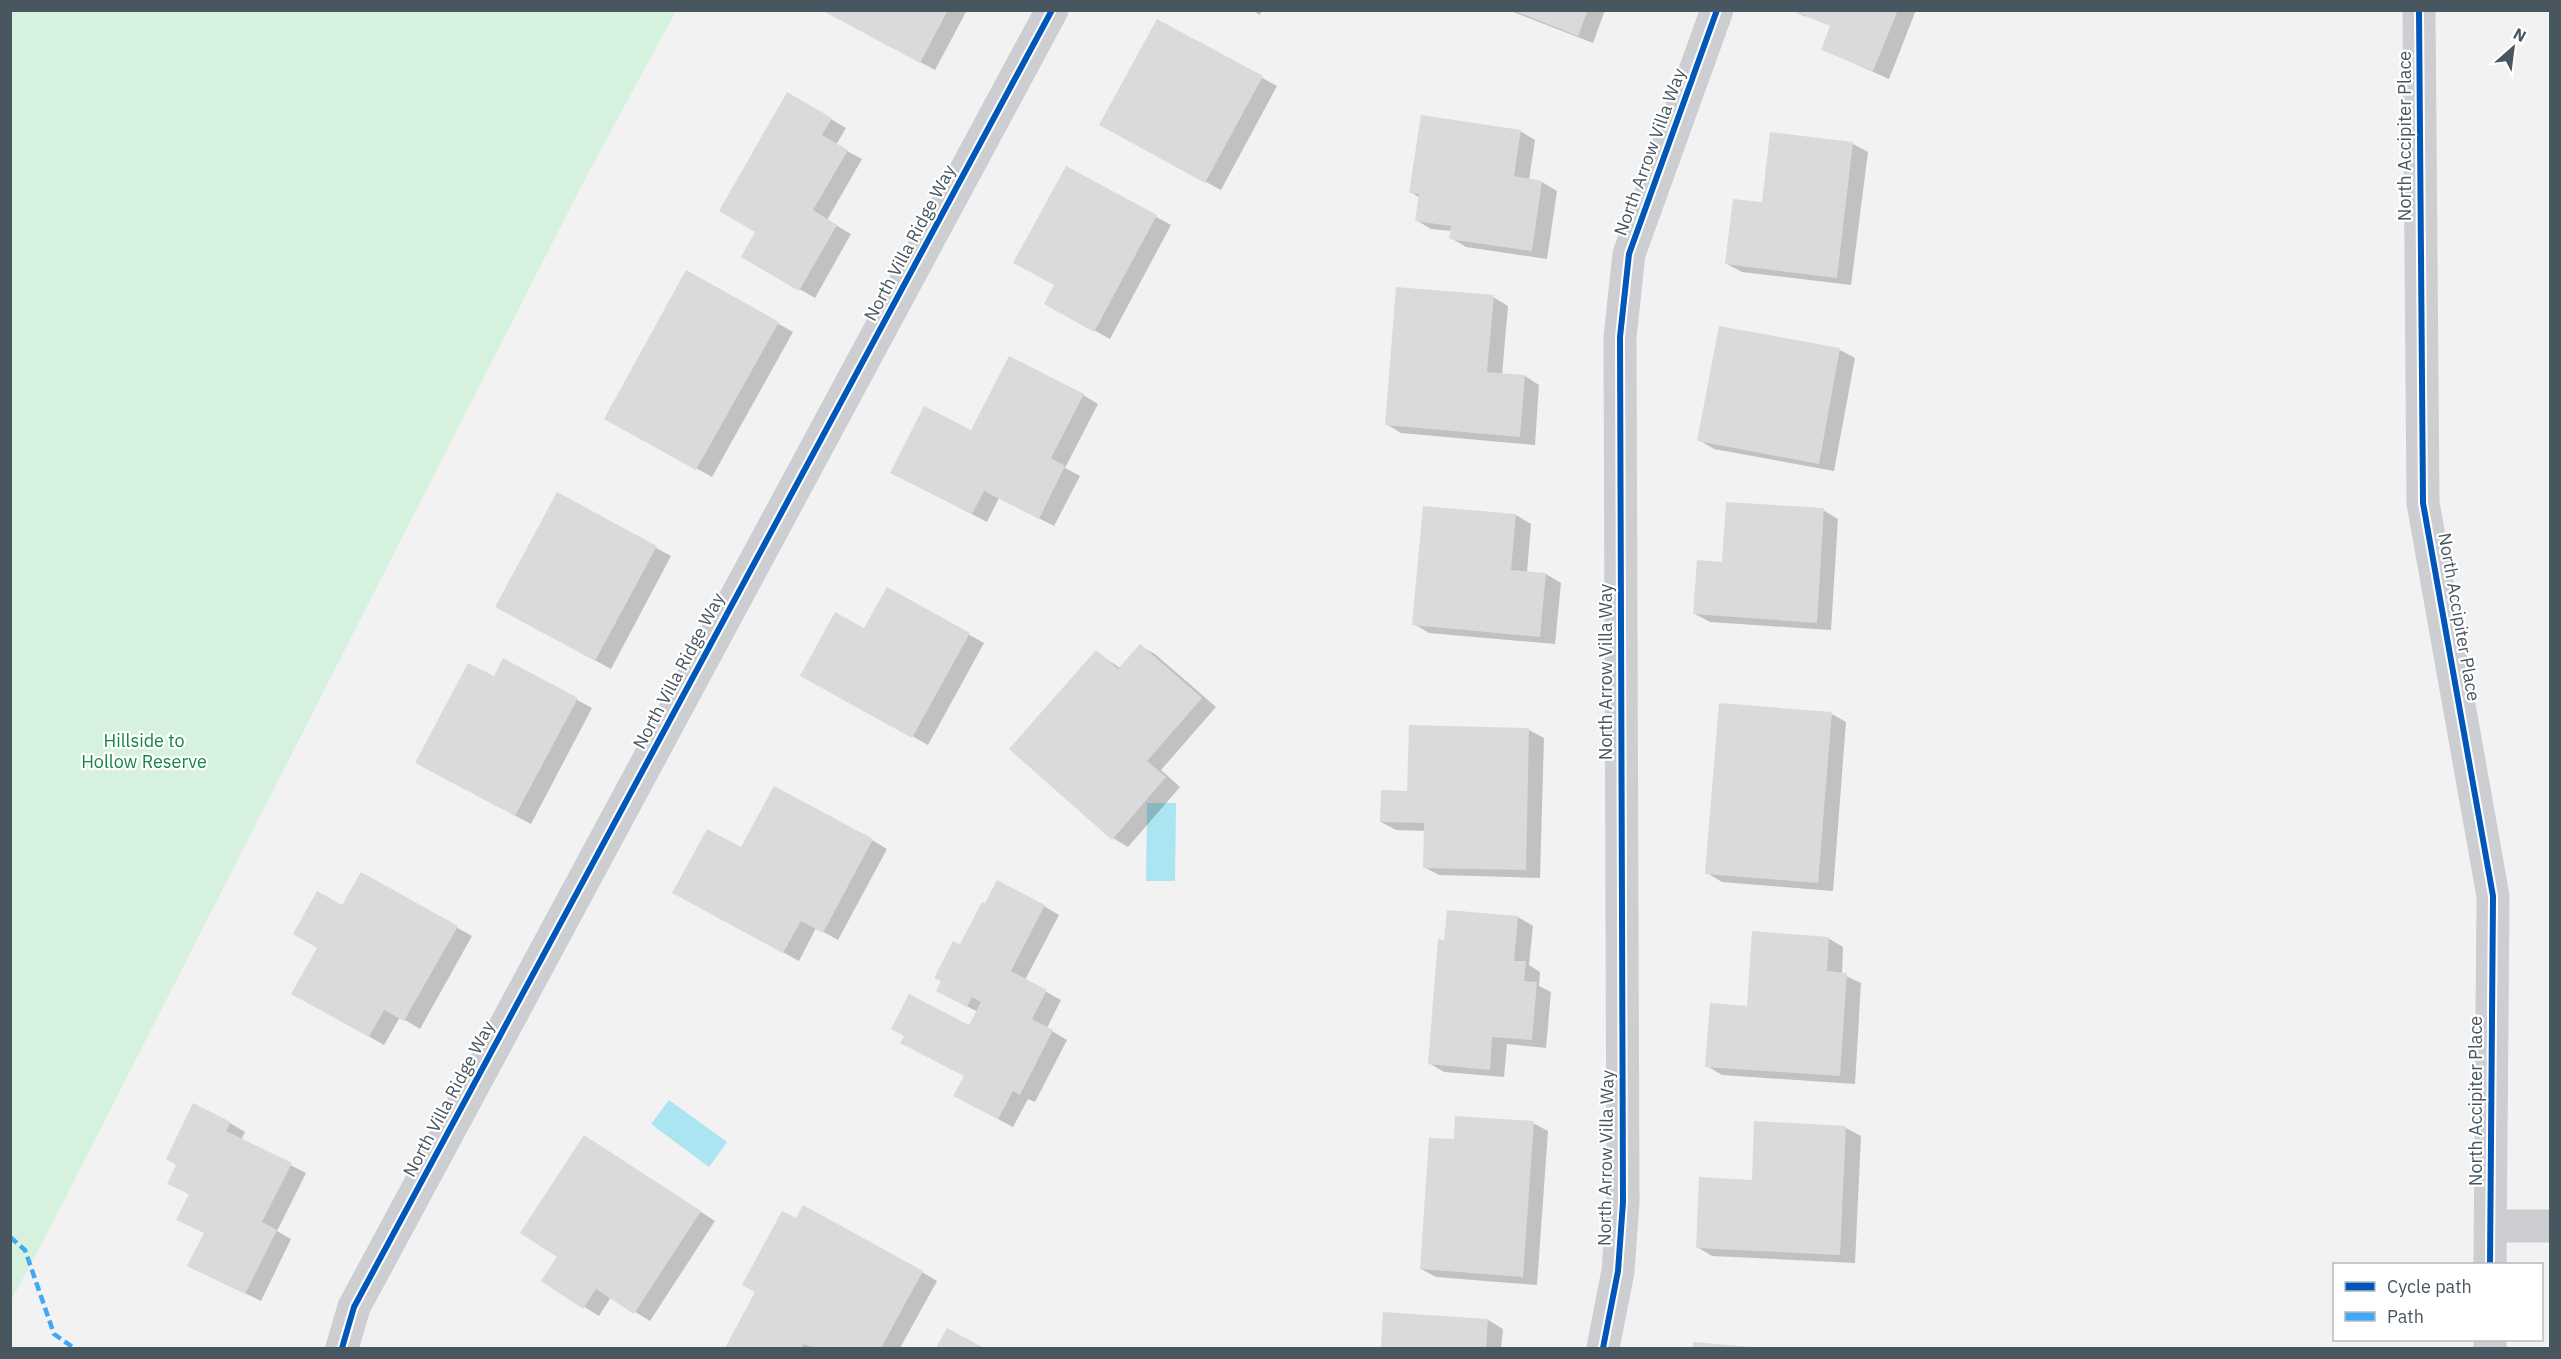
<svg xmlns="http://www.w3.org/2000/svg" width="2561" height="1359" font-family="'IBM Plex Sans',sans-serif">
<rect width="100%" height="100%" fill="#f3f2f2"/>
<polygon fill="#d6f2df" points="11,10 676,11 584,181 50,1228 11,1301"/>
<g fill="#aae5f1">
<polygon points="1147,803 1176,803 1175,881 1146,881"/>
<polygon points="669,1100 727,1142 709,1167 651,1124"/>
</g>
<g fill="#0003">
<polygon points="824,10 967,10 935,70"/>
<polygon points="1252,10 1262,10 1260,15"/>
<polygon points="1508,10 1605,10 1593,43"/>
<polygon points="1793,10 1916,10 1889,79 1822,49 1837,27 1805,15 1805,17"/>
<polygon points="1157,21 1277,86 1221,190 1116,133"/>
<polygon points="788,94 846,128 836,145 862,159 827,220 851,234 815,298 743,257 757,232"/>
<polygon points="1520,131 1535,140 1529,180 1542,182 1557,191 1547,259 1466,247 1451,238 1452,231 1431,229 1416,220 1420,198 1411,192"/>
<polygon points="1853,144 1868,152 1851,285 1742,272 1727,264 1764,204"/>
<polygon points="1067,168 1171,225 1110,339 1046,304 1056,285"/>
<polygon points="687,272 793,332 712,477 606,418"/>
<polygon points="1493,297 1508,306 1502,375 1525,376 1539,385 1535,445 1401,433 1386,424"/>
<polygon points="1720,327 1840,350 1855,358 1834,471 1714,449 1699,440"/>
<polygon points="1083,395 1098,404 1065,468 1080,476 1054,526 999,498 987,522 906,480 972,432"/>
<polygon points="558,494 671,556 611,669 512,615"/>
<polygon points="1424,507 1516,515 1531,524 1527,573 1546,574 1561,583 1555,644 1429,633 1414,624"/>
<polygon points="1823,510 1838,519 1831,630 1710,622 1695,614 1723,563"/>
<polygon points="887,589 984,643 928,745 802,675 864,630"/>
<polygon points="1140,646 1155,654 1216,707 1161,770 1180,787 1128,847 1113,838 1096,652 1120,668"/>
<polygon points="504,660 592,708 531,824 431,771 494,679"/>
<polygon points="1832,714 1846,722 1833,891 1722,882 1707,873"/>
<polygon points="1529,730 1544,738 1540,878 1439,875 1424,867 1425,831 1396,830 1381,822"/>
<polygon points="872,840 887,849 838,940 816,928 799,961 689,901 741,849"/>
<polygon points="361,874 472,936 420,1029 400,1017 384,1045 293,993"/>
<polygon points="1044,906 1059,915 1025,980 1061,1000 1047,1028 1067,1040 1035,1102 1028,1099 1013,1127 970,1104 965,1076 970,1027 978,1012 953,999 961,946"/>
<polygon points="1518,917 1533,926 1529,965 1540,972 1539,986 1551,992 1546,1048 1507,1044 1504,1077 1444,1072 1429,1063 1446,941"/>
<polygon points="1828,938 1843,947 1842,974 1861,983 1855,1084 1722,1075 1707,1066 1749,1008"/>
<polygon points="230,1123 245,1132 241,1140 306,1173 277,1231 291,1239 261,1301 204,1273 205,1233 190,1195 169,1183"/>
<polygon points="1533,1123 1548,1131 1537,1285 1436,1277 1421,1269 1455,1141"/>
<polygon points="1846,1128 1861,1136 1855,1263 1712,1256 1697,1247 1753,1181"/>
<polygon points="599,1146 715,1221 650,1321 611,1297 599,1316 543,1281 559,1256"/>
<polygon points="922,1272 937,1281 900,1348 727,1348 757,1292"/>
<polygon points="1385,1314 1488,1320 1503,1329 1501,1348 1382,1348"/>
<polygon points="947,1330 981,1348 937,1348"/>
<polygon points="1695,1343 1753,1348 1694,1348"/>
</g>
<g fill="#d9dadb">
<polygon points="821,10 948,10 920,63"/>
<polygon points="1512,10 1588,10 1578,36"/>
<polygon points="1791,10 1898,10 1873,71 1821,50 1830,26"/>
<polygon points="1157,19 1263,76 1205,183 1099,125"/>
<polygon points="787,92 832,118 822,135 848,150 813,210 837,225 799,291 741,257 755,232 719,211"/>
<polygon points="1421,115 1521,130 1514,176 1542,181 1532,251 1449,239 1451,226 1415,221 1419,194 1409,193"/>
<polygon points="1770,132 1853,142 1837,278 1725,264 1733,199 1762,202"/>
<polygon points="1066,166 1157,215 1094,332 1044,304 1054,285 1013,263"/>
<polygon points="686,270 779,322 696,470 604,419"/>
<polygon points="1396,287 1494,295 1487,372 1525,375 1520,437 1385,425"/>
<polygon points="1719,326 1840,348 1819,464 1697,441"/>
<polygon points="1009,356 1084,394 1051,458 1065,466 1039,519 984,491 972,514 890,473 924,406 971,430"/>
<polygon points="557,492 657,546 595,661 495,607"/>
<polygon points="1726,502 1824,508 1817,623 1693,614 1697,560 1722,562"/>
<polygon points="1423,506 1516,514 1511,570 1546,573 1540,637 1412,625"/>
<polygon points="887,587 970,633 912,738 800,676 835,612 864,628"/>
<polygon points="1140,644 1202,698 1147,761 1166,777 1112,840 1009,749 1096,650 1118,669"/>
<polygon points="503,658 578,698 515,816 415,763 468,663 494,676"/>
<polygon points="1719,703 1832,712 1818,883 1705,874"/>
<polygon points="1409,725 1529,728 1526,870 1423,868 1424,823 1380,822 1381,790 1407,791"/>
<polygon points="774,786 873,839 823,933 801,921 783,953 672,893 707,829 741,847"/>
<polygon points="361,872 458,926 404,1021 384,1010 369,1037 291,994 317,948 293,934 317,891 342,905"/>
<polygon points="997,880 1045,905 1011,971 1047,990 1032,1019 1053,1030 1020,1095 1013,1091 998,1119 953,1096 964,1076 900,1043 904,1036 891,1029 909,994 969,1025 981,1002 972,997 967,1007 936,991 941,981 934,978 953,941 960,944 982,902 985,903"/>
<polygon points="1447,910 1518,916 1514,961 1526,961 1524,981 1537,982 1532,1040 1492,1037 1490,1070 1428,1064 1438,939 1444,940"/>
<polygon points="1752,931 1829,937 1827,971 1847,973 1840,1076 1705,1067 1710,1003 1747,1006"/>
<polygon points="193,1103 231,1122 226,1131 292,1163 262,1222 277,1230 245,1294 187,1266 204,1233 176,1220 189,1194 167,1184 176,1165 166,1159"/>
<polygon points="1455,1116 1534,1121 1523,1277 1420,1269 1429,1138 1454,1139"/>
<polygon points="1754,1121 1846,1126 1840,1255 1696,1248 1699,1177 1752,1180"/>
<polygon points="584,1135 701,1211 634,1314 596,1289 583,1309 541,1281 557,1257 520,1233"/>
<polygon points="803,1205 923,1271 881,1348 813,1348 804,1344 801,1348 725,1348 755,1292 742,1285 782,1211 796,1218"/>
<polygon points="1383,1312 1488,1319 1486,1348 1381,1348"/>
<polygon points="947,1328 984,1348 936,1348"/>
<polygon points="1693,1342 1752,1347 1752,1348 1693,1348"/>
</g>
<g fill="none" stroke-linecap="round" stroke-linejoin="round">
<g stroke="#ccced1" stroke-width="33">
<polyline points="2419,10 2423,503 2493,896 2490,1264"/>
<polyline points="2490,1226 2550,1226"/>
<polyline points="2490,1340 2490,1348"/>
<polyline points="342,1348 354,1307 1052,10"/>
<polyline points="1603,1348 1618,1271 1623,1202 1620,337 1629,254 1717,10"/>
</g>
<polyline stroke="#3fa9f5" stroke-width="4.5" stroke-dasharray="9 4.5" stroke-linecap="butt" points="10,1237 25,1250 54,1334 74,1348"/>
<g stroke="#fff" stroke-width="10">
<g id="cycleway">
<polyline points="2419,10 2423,503 2493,896 2490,1264"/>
<polyline points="342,1348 354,1307 1052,10"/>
<polyline points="1603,1348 1618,1271 1623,1202 1620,337 1629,254 1717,10"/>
</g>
</g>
<use href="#cycleway" stroke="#0057b8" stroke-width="6"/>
</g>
<g text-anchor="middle" stroke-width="4.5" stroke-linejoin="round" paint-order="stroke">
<g font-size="18" fill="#485660" stroke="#fff">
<text transform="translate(2405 136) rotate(-90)" y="6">North Accipiter Place</text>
<text transform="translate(1650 152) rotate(-70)" y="6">North Arrow Villa Way</text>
<text transform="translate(910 243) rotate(-62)" y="6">North Villa Ridge Way</text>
<text transform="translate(2459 617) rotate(80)" y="6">North Accipiter Place</text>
<text transform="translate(679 671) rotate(-62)" y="6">North Villa Ridge Way</text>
<text transform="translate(1606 672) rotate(-90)" y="6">North Arrow Villa Way</text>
<text transform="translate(449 1099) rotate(-62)" y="6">North Villa Ridge Way</text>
<text transform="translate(2476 1101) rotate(-90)" y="6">North Accipiter Place</text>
<text transform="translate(1606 1158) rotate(-89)" y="6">North Arrow Villa Way</text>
</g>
<g font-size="18" fill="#148647" stroke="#fff">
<text x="144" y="747">Hillside to<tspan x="144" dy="21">Hollow Reserve</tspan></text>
</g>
</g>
<rect width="2561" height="1359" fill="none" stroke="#485660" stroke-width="24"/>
<rect x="2333" y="1263" width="210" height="78" fill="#ffffff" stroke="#b6bbbf" stroke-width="1.5"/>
<rect x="2345" y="1282" width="30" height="9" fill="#0057b8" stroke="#b6bbbf" stroke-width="1.5"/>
<text x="2387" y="1293" font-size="18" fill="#485660">Cycle path</text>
<rect x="2345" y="1312" width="30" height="9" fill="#3fa9f5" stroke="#b6bbbf" stroke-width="1.5"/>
<text x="2387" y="1323" font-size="18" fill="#485660">Path</text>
<g transform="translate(2513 48) rotate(28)" stroke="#ffffff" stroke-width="4.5" paint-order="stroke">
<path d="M0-4.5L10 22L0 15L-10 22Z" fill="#485660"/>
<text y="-9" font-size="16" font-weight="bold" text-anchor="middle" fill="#485660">N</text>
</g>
</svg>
